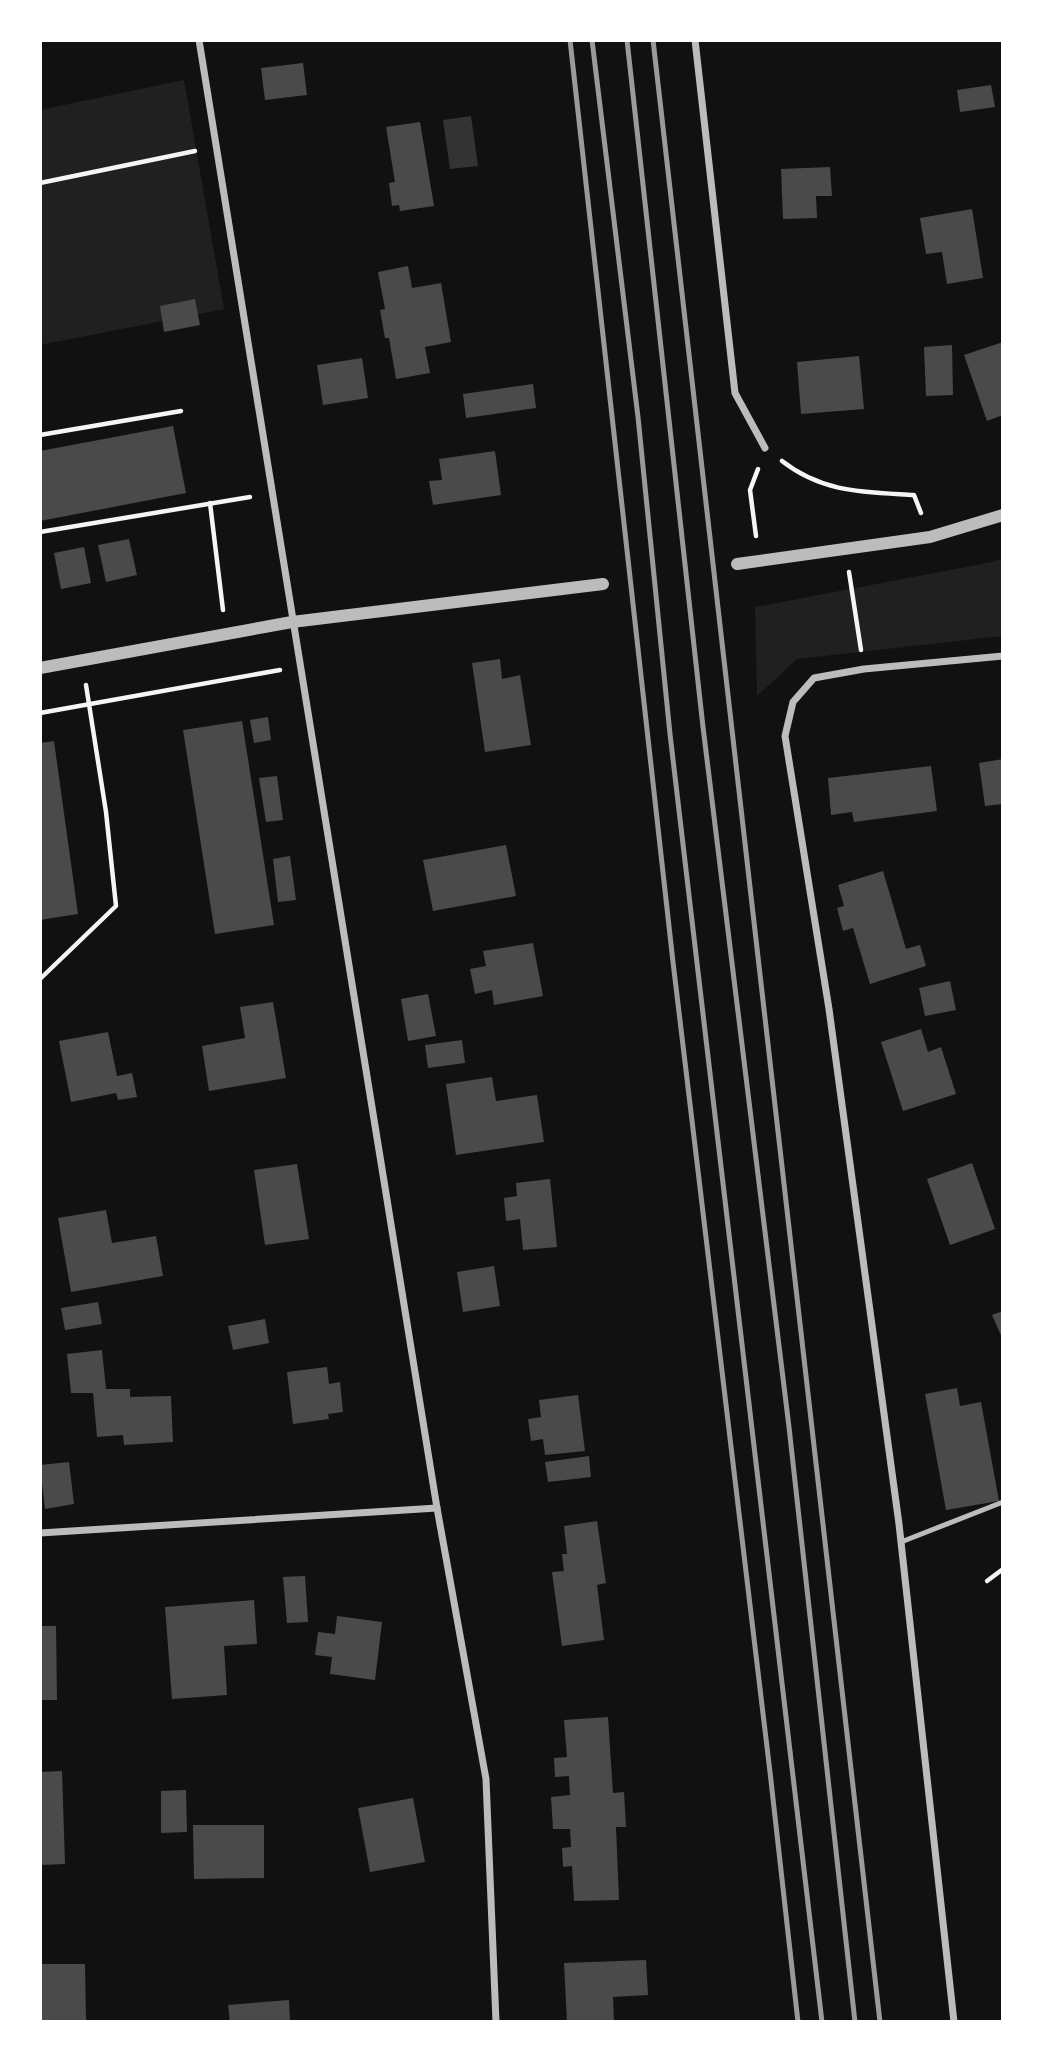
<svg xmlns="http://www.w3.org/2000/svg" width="1043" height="2062" font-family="'Titillium Web',sans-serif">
<rect width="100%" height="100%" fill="#111"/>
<g fill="#202020">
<polygon points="184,80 224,309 40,345 40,110"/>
<polygon points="1003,558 1003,636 797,659 757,696 755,607 992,562"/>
</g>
<polygon fill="#333" points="471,116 478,166 450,169 443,120"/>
<g fill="#4a4a4a">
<polygon points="303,63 307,95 265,100 261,68"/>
<polygon points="991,85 995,107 960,112 957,90"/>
<polygon points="420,122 434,206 400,211 399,205 392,206 389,183 395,182 386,127"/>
<polygon points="830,167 832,196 816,196 817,218 783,219 781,169"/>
<polygon points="972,209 983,278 947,284 942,252 926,254 920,218"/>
<polygon points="408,266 412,288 441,283 451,342 425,347 430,373 396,379 389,338 385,338 380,310 385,309 378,272"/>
<polygon points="195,299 200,325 164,332 160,306"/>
<polygon points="1003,342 1003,415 987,421 964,355"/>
<polygon points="952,345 953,395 926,396 924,347"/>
<polygon points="859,356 864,409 801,414 797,362"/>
<polygon points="362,358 368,398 323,405 317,365"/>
<polygon points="533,384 536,408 466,418 463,394"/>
<polygon points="173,426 186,493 40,521 40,451"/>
<polygon points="495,451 501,495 433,505 429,481 442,480 439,459"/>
<polygon points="129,539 137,575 106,582 98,545"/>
<polygon points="84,547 91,583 61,589 54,553"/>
<polygon points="500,659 502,679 520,675 531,745 485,752 472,663"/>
<polygon points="268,717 271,740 254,743 250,720"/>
<polygon points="242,721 274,925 215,934 183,730"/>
<polygon points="54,741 78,914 40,920 40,743"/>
<polygon points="1003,759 1003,804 985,806 979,763"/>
<polygon points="931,766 937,811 854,822 852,812 831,815 828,778"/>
<polygon points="277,776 283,820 266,822 259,778"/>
<polygon points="506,845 516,896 433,911 423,860"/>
<polygon points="290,856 296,900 278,902 273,859"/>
<polygon points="883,871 906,949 920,945 926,966 870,984 853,928 843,931 837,908 844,906 838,885"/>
<polygon points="533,943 543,996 494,1005 492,990 475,994 470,969 486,966 483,951"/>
<polygon points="950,981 956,1010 925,1016 919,988"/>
<polygon points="428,994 436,1036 408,1041 401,999"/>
<polygon points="273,1002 286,1078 209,1091 202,1046 245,1038 240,1007"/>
<polygon points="921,1029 928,1052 941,1047 956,1094 903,1111 881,1042"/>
<polygon points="108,1032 117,1076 132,1073 137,1097 118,1100 116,1093 71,1102 59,1041"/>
<polygon points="462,1040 465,1063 428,1068 425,1045"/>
<polygon points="492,1077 496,1101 537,1095 544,1142 456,1155 446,1084"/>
<polygon points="972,1163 995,1229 950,1245 927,1179"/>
<polygon points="297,1164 309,1239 265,1245 254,1170"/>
<polygon points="550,1179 557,1247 523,1250 520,1219 506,1221 504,1198 517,1196 516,1183"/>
<polygon points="106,1210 112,1243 156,1236 163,1276 71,1292 58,1218"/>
<polygon points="494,1266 500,1306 463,1312 457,1272"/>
<polygon points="98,1302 102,1324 65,1330 61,1308"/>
<polygon points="1003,1311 1003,1340 992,1315"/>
<polygon points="265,1319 269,1343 233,1350 228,1326"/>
<polygon points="102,1350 106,1389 130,1389 130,1397 171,1396 173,1442 124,1445 123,1435 97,1437 93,1393 71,1393 67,1354"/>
<polygon points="327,1367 329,1384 340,1382 343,1412 328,1414 329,1419 293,1424 287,1372"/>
<polygon points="957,1388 960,1406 981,1402 999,1501 946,1510 925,1394"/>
<polygon points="578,1395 585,1451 545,1455 543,1439 531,1441 528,1419 541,1417 539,1400"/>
<polygon points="589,1456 591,1477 548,1482 545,1462"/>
<polygon points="69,1462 74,1504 45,1509 40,1465"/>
<polygon points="597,1521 606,1583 597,1585 604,1640 562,1646 552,1572 564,1571 562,1554 567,1554 564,1526"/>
<polygon points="305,1576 308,1622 287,1623 283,1577"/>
<polygon points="254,1600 257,1644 224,1646 227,1695 172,1699 165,1607"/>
<polygon points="337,1616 382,1622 375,1680 330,1674 332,1657 315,1655 318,1632 335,1634"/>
<polygon points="40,1626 56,1626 57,1700 40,1700"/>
<polygon points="608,1717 613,1793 624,1792 626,1827 616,1827 619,1900 574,1901 572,1866 563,1867 562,1848 571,1847 570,1829 553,1829 551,1797 570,1795 569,1776 555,1777 554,1758 567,1757 564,1720"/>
<polygon points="62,1771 65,1864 40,1865 40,1772"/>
<polygon points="186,1790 187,1832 161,1833 161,1791"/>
<polygon points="413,1798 425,1862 370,1872 358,1808"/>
<polygon points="193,1825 264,1825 264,1878 194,1879"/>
<polygon points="646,1960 648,1995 613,1997 614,2022 567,2022 564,1963"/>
<polygon points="40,1964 85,1964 86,2022 40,2022"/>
<polygon points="289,2000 290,2022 230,2022 228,2005"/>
</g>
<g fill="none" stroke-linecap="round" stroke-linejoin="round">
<g stroke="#f5f5f5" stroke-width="4.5">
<polyline points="40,183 195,151"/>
<polyline points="40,435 181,411"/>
<path d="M 782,461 C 823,493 864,492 914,495 L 921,513"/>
<polyline points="210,503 223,610"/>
<polyline points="40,532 250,497"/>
<polyline points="756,536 750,490 758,469"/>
<polyline points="849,572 861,650"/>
<polyline points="40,713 280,670"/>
<polyline points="40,979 116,906 106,812 86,685"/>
<polyline points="987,1581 1003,1569"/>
</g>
<polyline stroke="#bcbcbc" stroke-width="5" points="901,1542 1003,1502"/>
<g stroke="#bcbcbc" stroke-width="7">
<polyline points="199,40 437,1508 486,1779 496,2022"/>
<polyline points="695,40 735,393 765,448"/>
<polyline points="40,1533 437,1508"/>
<polyline points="954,2022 899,1524 829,1009 785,736 793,702 814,678 864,669 1003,656"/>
</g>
<g stroke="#bcbcbc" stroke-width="12">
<polyline points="737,564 930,537 1003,515"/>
<polyline points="40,668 292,622 603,584"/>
</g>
<g stroke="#9a9a9a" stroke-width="5">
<polyline points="570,40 673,962 770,1772 798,2022"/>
<polyline points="592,40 638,417 670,734 697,963 822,2022"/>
<polyline points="627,40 703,727 789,1427 855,2022"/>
<polyline points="653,40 880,2022"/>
</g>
</g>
<rect width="1043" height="2062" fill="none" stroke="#ffffff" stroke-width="84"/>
</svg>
